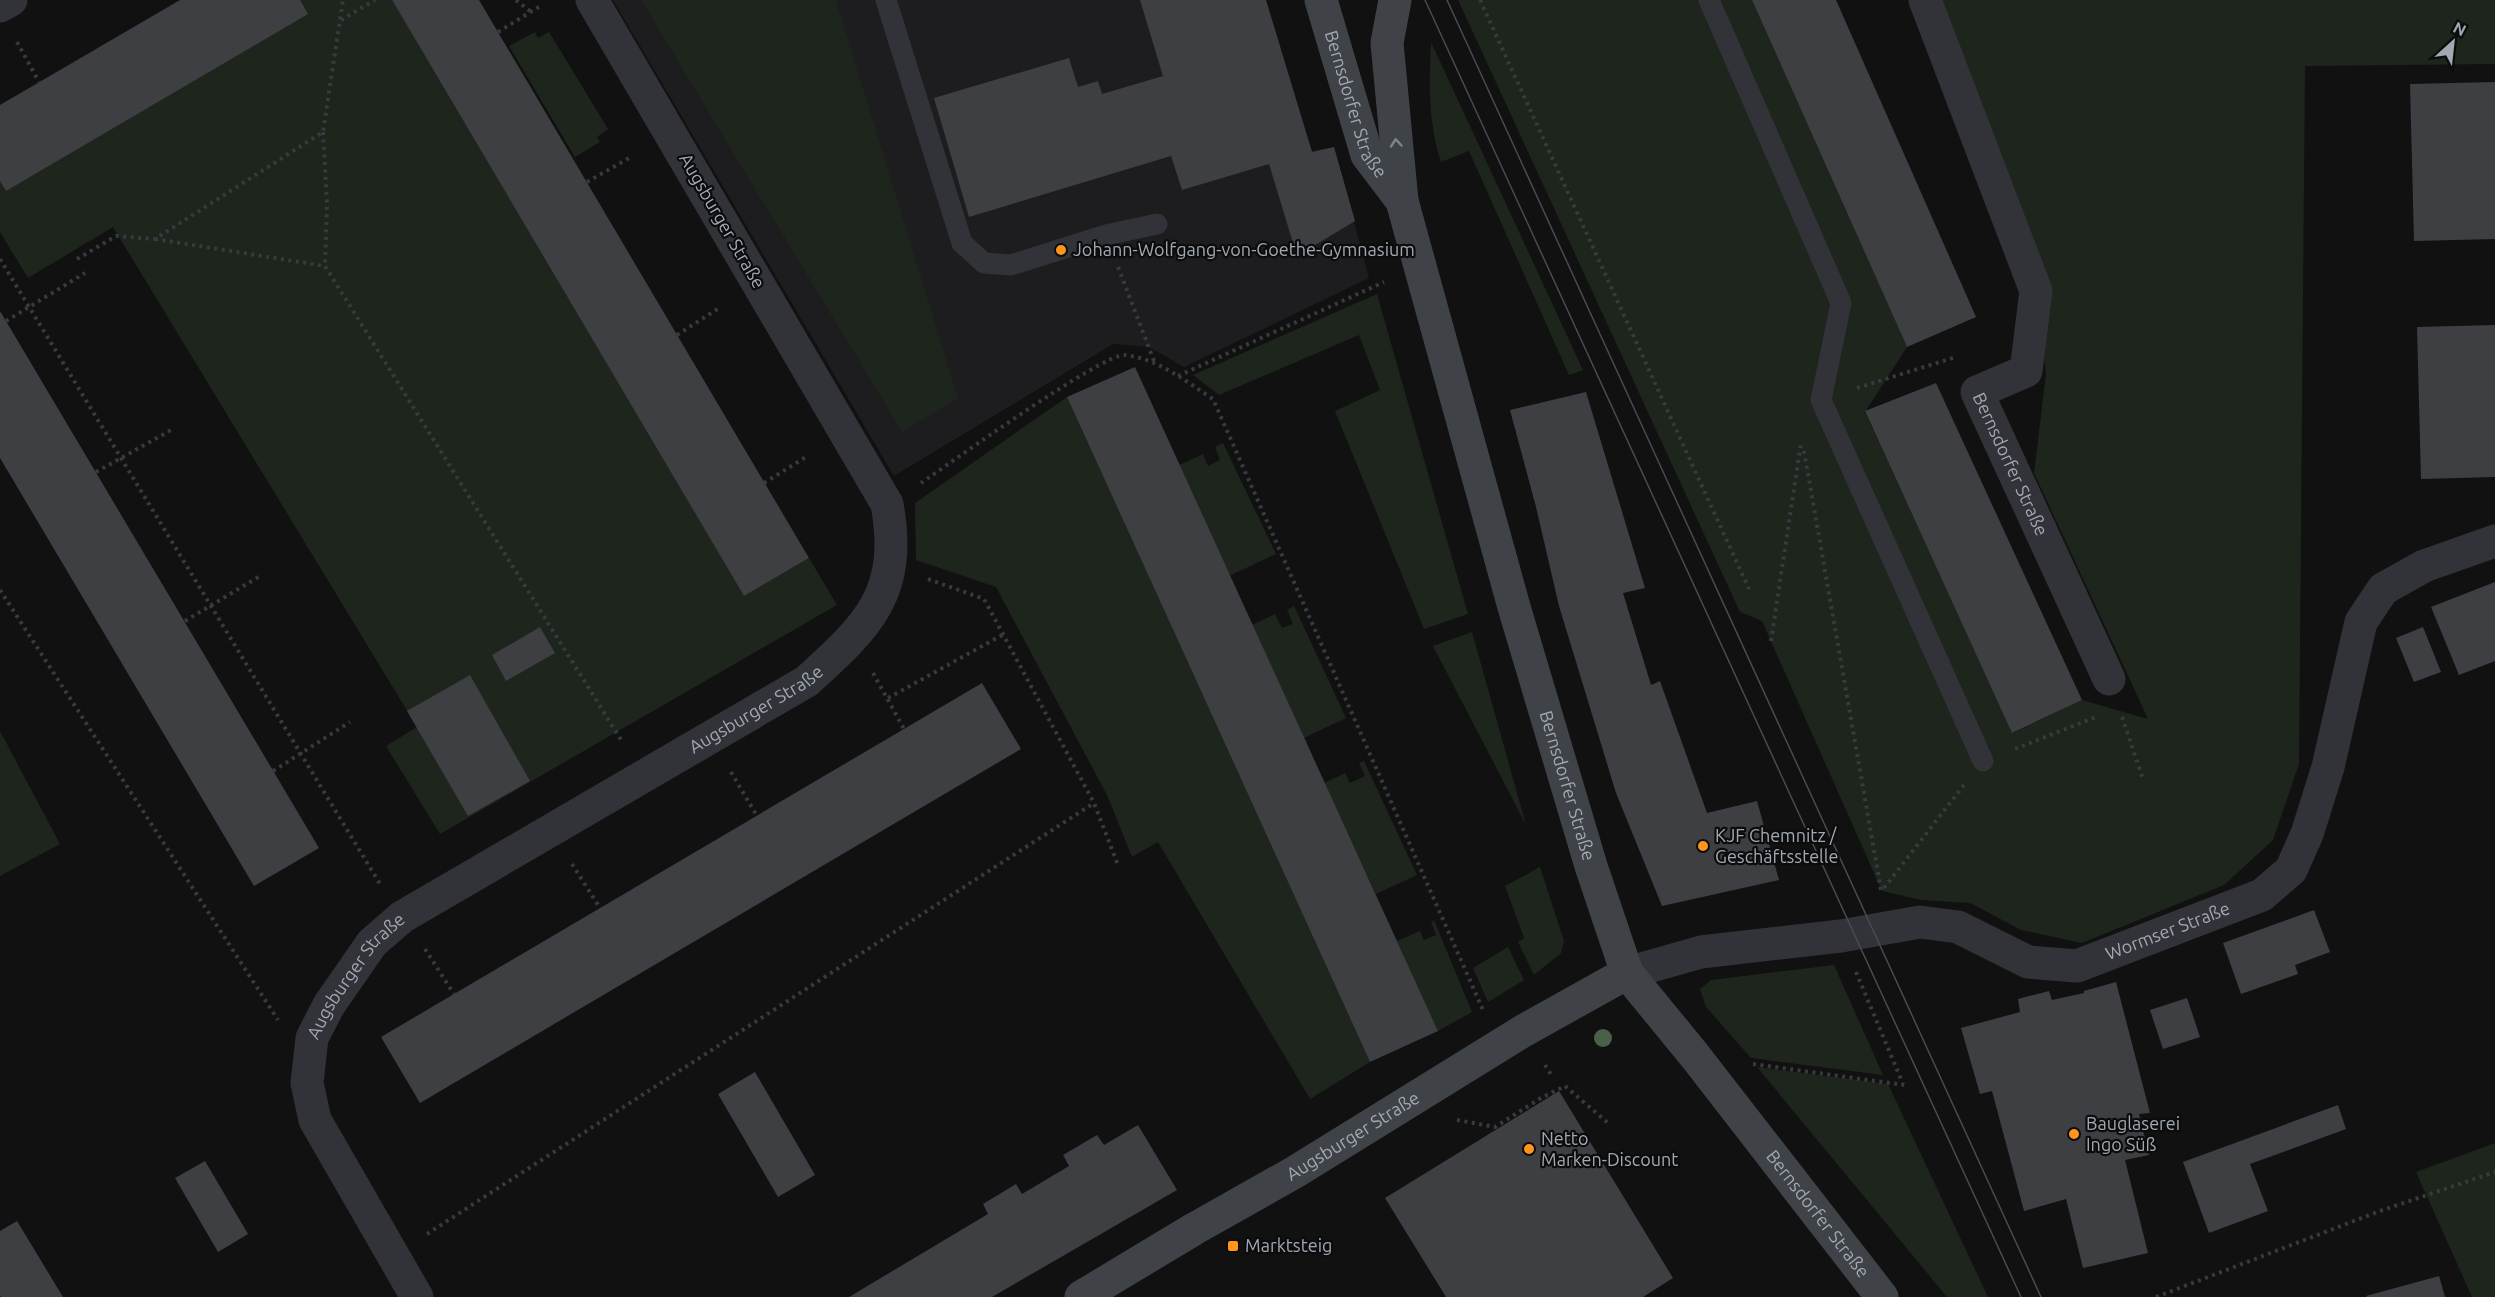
<svg xmlns="http://www.w3.org/2000/svg" width="2495" height="1297" font-family="Ubuntu,sans-serif">
<rect width="100%" height="100%" fill="#111112"/>
<polygon fill="#1d1d1f" points="613,0 1266,0 1312,151 1334,147 1369,278 1184,367 1149,347 1113,344 894,476"/>
<g fill="#1d251d">
<polygon points="300,0 392,0 744,596 809,558 837,605 440,834 386,746 417,727 113,227 28,278 0,232 0,181 6,190"/>
<polygon points="641,0 836,0 958,398 902,432"/>
<polygon points="1458,0 1752,0 1907,347 1865,412 2013,733 2082,700 2148,719 2034,473 2046,374 2036,291 1940,0 2495,0 2495,64 2305,66 2299,764 2273,840 2224,885 2082,943 2021,930 1970,903 1921,900 1882,891 1762,621 1740,612"/>
<polygon points="535,32 538,38 549,32 608,129 597,137 600,142 575,157 509,46"/>
<path d="M 1431,42 L 1583,370 L 1569,375 L 1469,151 L 1441,162 C 1428,122 1429,83 1431,42 Z"/>
<polygon points="1377,294 1468,614 1424,629 1335,411 1380,390 1359,335 1219,395 1193,375"/>
<polygon points="1067,397 1370,1062 1310,1099 1158,842 1132,857 1107,795 996,587 916,560 915,503"/>
<polygon points="1223,443 1276,554 1229,576 1179,465 1203,454 1208,466 1220,460 1215,447"/>
<polygon points="1294,606 1346,718 1304,738 1252,625 1275,614 1282,628 1293,624 1287,610"/>
<polygon points="1472,632 1526,825 1433,646"/>
<polygon points="0,731 60,844 0,876"/>
<polygon points="1364,761 1417,875 1376,894 1324,783 1345,773 1350,783 1365,776 1359,763"/>
<polygon points="1540,867 1564,941 1561,953 1534,975 1518,942 1524,938 1505,886"/>
<polygon points="1434,920 1472,1012 1438,1031 1397,941 1420,931 1424,940 1436,935 1431,922"/>
<polygon points="1508,947 1524,980 1488,1002 1473,968"/>
<polygon points="1834,965 1883,1075 1751,1058 1706,1007 1700,989 1711,980"/>
<polygon points="1757,1067 1888,1084 1988,1297 1947,1297"/>
<polygon points="2495,1143 2495,1297 2472,1297 2416,1172"/>
</g>
<g fill="#3d3f43">
<polygon points="180,0 300,0 308,14 6,191 0,181 0,105"/>
<polygon points="392,0 479,0 809,558 744,596"/>
<polygon points="1140,0 1266,0 1312,152 1334,147 1355,221 1297,256 1269,164 1182,190 1171,156 969,217 934,98 1069,58 1078,87 1098,81 1102,94 1163,76"/>
<polygon points="1752,0 1836,0 1976,317 1907,347"/>
<polygon points="2495,82 2495,239 2414,241 2410,84"/>
<polygon points="0,311 319,848 254,886 0,458"/>
<polygon points="2495,325 2495,477 2421,479 2417,327"/>
<polygon points="1135,367 1438,1031 1370,1062 1067,397"/>
<polygon points="1936,383 2082,700 2012,733 1865,411"/>
<polygon points="1586,392 1645,588 1623,593 1651,685 1660,681 1707,813 1757,801 1779,880 1662,906 1616,793 1559,606 1536,507 1510,410"/>
<polygon points="2495,582 2495,661 2459,675 2431,607"/>
<polygon points="540,627 555,653 506,681 492,655"/>
<polygon points="2423,627 2441,672 2414,682 2396,638"/>
<polygon points="470,675 530,781 468,816 407,711"/>
<polygon points="982,683 1021,749 420,1103 381,1037"/>
<polygon points="2314,910 2330,952 2295,965 2298,974 2241,994 2223,943"/>
<polygon points="2116,982 2150,1113 2139,1114 2149,1155 2125,1160 2148,1253 2083,1268 2066,1199 2024,1211 1992,1091 1980,1094 1961,1028 2020,1012 2018,999 2049,991 2052,1000 2084,993 2084,991"/>
<polygon points="2187,998 2200,1037 2163,1049 2150,1010"/>
<polygon points="755,1072 815,1175 778,1197 718,1094"/>
<polygon points="1559,1091 1673,1278 1643,1297 1446,1297 1385,1198"/>
<polygon points="2338,1105 2346,1129 2250,1164 2268,1211 2209,1233 2183,1162"/>
<polygon points="1138,1125 1177,1190 992,1297 849,1297 988,1214 983,1204 1016,1184 1022,1194 1069,1166 1063,1155 1097,1135 1104,1145"/>
<polygon points="205,1161 248,1234 218,1252 175,1178"/>
<polygon points="17,1221 63,1297 1,1297 0,1295 0,1231"/>
<polygon points="2439,1276 2445,1297 2367,1297 2366,1296"/>
</g>
<g fill="none" stroke-linecap="round" stroke-linejoin="round">
<g stroke="#373a3f" stroke-width="4" stroke-dasharray="3 4.5" stroke-linecap="butt">
<polyline points="516,0 531,12"/>
<polyline points="1480,0 1749,589"/>
<polyline points="341,20 375,0"/>
<polyline points="498,32 542,5"/>
<polyline points="17,42 39,82"/>
<polyline points="323,132 327,204 325,266"/>
<polyline points="587,182 631,157"/>
<polyline points="155,239 325,266 623,743"/>
<polyline points="0,259 380,884"/>
<polyline points="77,259 116,236 155,239 323,132 343,0"/>
<polyline points="1118,267 1154,361"/>
<polyline points="6,321 85,273"/>
<polyline points="677,335 719,308"/>
<polyline points="1178,376 1384,282"/>
<polyline points="1857,388 1956,357"/>
<polyline points="1804,451 1881,890"/>
<polyline points="96,472 173,429"/>
<polyline points="764,483 806,457"/>
<path d="M 921,483 C 949,464 1103,353 1125,355 C 1159,359 1185,381 1213,399 L 1483,1010"/>
<polyline points="928,579 984,599 1094,803 1118,865"/>
<polyline points="0,590 278,1020"/>
<polyline points="185,621 260,576"/>
<polyline points="1771,641 1801,443"/>
<polyline points="873,673 904,729"/>
<polyline points="888,698 1004,634"/>
<polyline points="2122,717 2143,779"/>
<polyline points="2015,749 2096,717"/>
<polyline points="273,771 350,722"/>
<polyline points="731,772 757,816"/>
<polyline points="572,864 600,908"/>
<polyline points="1884,888 1964,785"/>
<polyline points="425,949 454,994"/>
<polyline points="1856,972 1903,1084"/>
<polyline points="1753,1064 1904,1085"/>
<polyline points="1545,1065 1552,1076"/>
<polyline points="1457,1120 1495,1127 1541,1098 1565,1086 1608,1123"/>
<polyline points="427,1234 1094,803"/>
<polyline points="2156,1297 2380,1211 2495,1172"/>
</g>
<g stroke="#313338" stroke-width="21">
<polyline points="886,0 962,243 984,263 1011,265 1106,235 1157,224"/>
<polyline points="1709,0 1841,303 1821,400 1983,761"/>
</g>
<g stroke="#313338" stroke-width="33">
<path id="s1" d="M 1925,0 L 2036,291 L 2026,371 L 1977,392 L 2109,679"/>
<polyline points="0,6 11,0"/>
<path id="s2" d="M 1627,973 L 1701,952 L 1841,936 L 1920,922 L 1958,927 L 2028,962 L 2077,966 L 2262,895 L 2291,870 L 2307,834 L 2328,767 L 2361,622 L 2383,589 L 2424,566 L 2495,541"/>
<path id="s3" d="M 417,1297 L 315,1120 L 307,1083 L 312,1038 L 329,1005 L 372,943 L 402,917 L 807,681 C 869,625 903,593 887,504 L 592,0"/>
</g>
<g stroke="#3f4348" stroke-width="33">
<path id="s4" d="M 1321,0 L 1367,155 L 1402,201"/>
<path id="s5" d="M 1395,0 L 1387,43 L 1402,201 L 1514,607 L 1591,866 L 1627,973 L 1695,1056 L 1882,1297"/>
<path id="s6" d="M 1081,1297 L 1194,1229 L 1295,1172 L 1523,1031 L 1627,973"/>
</g>
<g stroke="#484b51" stroke-width="1.5">
<polyline points="1425,0 2021,1297"/>
<polyline points="1447,0 2041,1297"/>
</g>
</g>
<circle fill="#4a6049" cx="1603" cy="1038" r="9"/>
<defs><path id="oneway-chevron" d="M-2-3.5L2.5 0L-2 3.5" fill="none" stroke-width="1.6" stroke-linecap="round" stroke-linejoin="round" transform="scale(1.5)"/></defs>
<use stroke="#7f858e" href="#oneway-chevron" transform="translate(1396 143) rotate(-95)"/>
<g fill="#ff951c" stroke="#0c0c0d" stroke-width="2">
<circle cx="1061" cy="250" r="6"/>
<circle cx="1703" cy="846" r="6"/>
<circle cx="2074" cy="1134" r="6"/>
<circle cx="1529" cy="1149" r="6"/>
<rect x="1227" y="1240" width="12" height="12" rx="3"/>
</g>
<g text-anchor="middle" stroke-width="4.5" stroke-linejoin="round" paint-order="stroke">
<g font-size="18" fill="#a1a9b4" stroke="#0c0c0d">
<text dy="6" stroke="none"><textPath href="#s4" startOffset="110">Bernsdorfer Straße</textPath></text>
<text transform="translate(722 221) rotate(60)" y="6">Augsburger Straße</text>
<text dy="6" stroke="none"><textPath href="#s1" startOffset="525">Bernsdorfer Straße</textPath></text>
<text dy="6" stroke="none"><textPath href="#s3" startOffset="850">Augsburger Straße</textPath></text>
<text dy="6" stroke="none"><textPath href="#s5" startOffset="810">Bernsdorfer Straße</textPath></text>
<text dy="6" stroke="none"><textPath href="#s2" startOffset="561">Wormser Straße</textPath></text>
<text dy="6" stroke="none"><textPath href="#s3" startOffset="364">Augsburger Straße</textPath></text>
<text dy="6" stroke="none"><textPath href="#s6" startOffset="316">Augsburger Straße</textPath></text>
<text dy="6" stroke="none"><textPath href="#s5" startOffset="1314">Bernsdorfer Straße</textPath></text>
</g>
<g font-size="18" fill="#a1a9b4" stroke="#0c0c0d" text-anchor="start">
<text x="1073" y="256">Johann-Wolfgang-von-Goethe-Gymnasium</text>
<text x="1715" y="842">KJF Chemnitz /<tspan x="1715" dy="21">Geschäftsstelle</tspan></text>
<text x="2086" y="1130">Bauglaserei<tspan x="2086" dy="21">Ingo Süß</tspan></text>
<text x="1541" y="1145">Netto<tspan x="1541" dy="21">Marken-Discount</tspan></text>
<text x="1245" y="1252">Marktsteig</text>
</g>
</g>
<g transform="translate(2453 42) rotate(27)" stroke="#0c0c0d" stroke-width="4.5" paint-order="stroke">
<path d="M0-4.5L10 22L0 15L-10 22Z" fill="#a1a9b4"/>
<text y="-9" font-size="16" font-weight="bold" text-anchor="middle" fill="#a1a9b4">N</text>
</g>
</svg>
